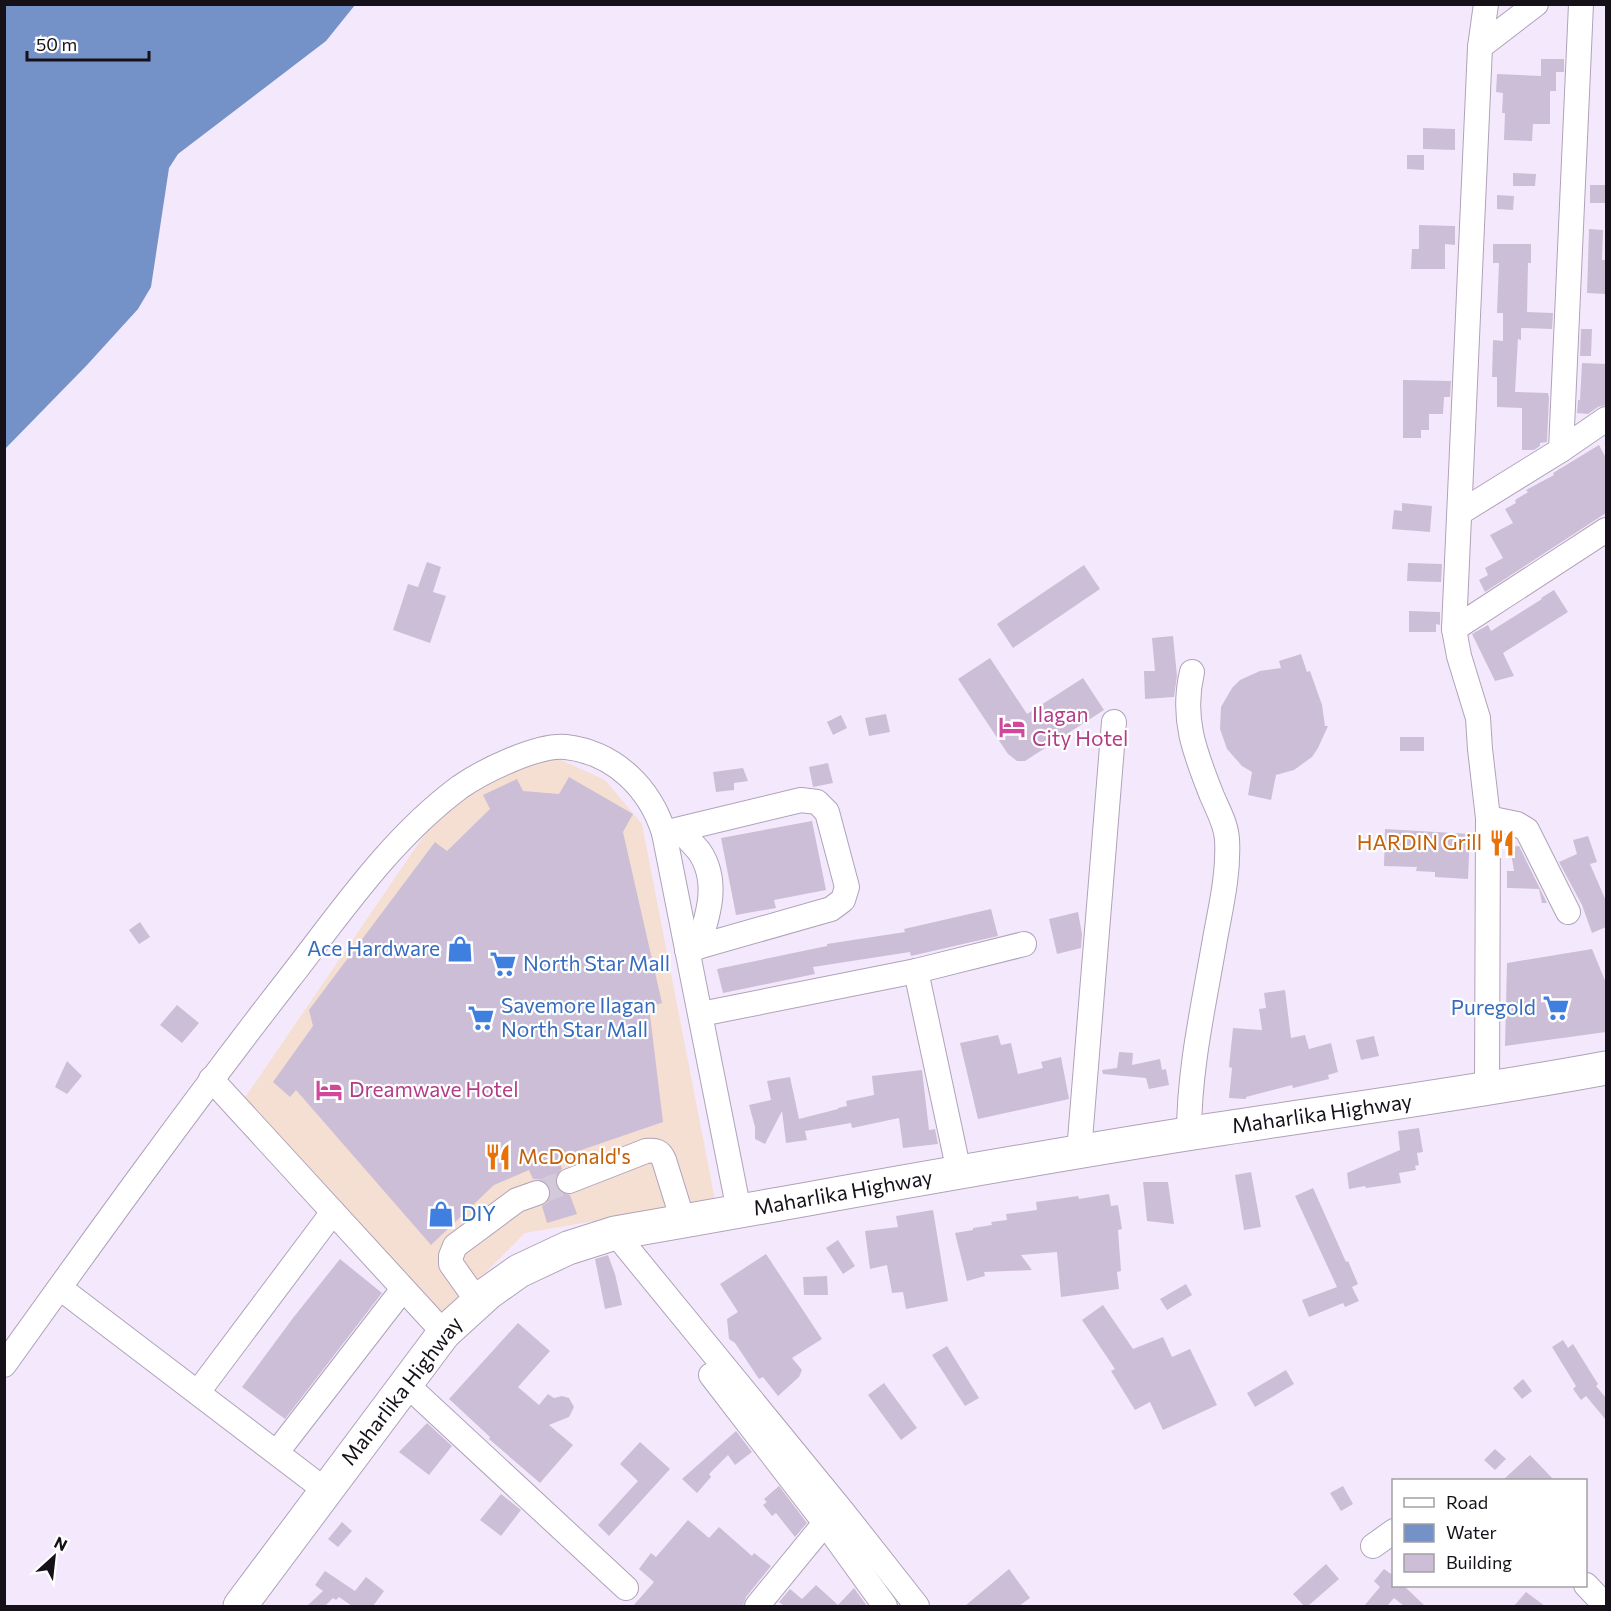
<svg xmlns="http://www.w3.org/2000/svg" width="1611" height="1611" font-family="Commissioner,sans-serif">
<rect width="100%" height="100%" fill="#f4e9fc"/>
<polygon fill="#f5dfd2" points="552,756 605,780 642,824 715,1200 525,1233 441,1317 242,1102 431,825 480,782"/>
<polygon fill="#7492c7" points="5,4 355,5 326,41 178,154 169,168 151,287 138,309 87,365 5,449"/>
<g fill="#ccbed6">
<polygon points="1541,59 1564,59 1564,72 1556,72 1556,91 1550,91 1550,124 1533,124 1532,141 1504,140 1505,113 1502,113 1503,93 1496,92 1497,74 1541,76"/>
<polygon points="1423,128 1455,129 1455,150 1423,149"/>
<polygon points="1407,155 1424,155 1424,170 1407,169"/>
<polygon points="1513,173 1536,174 1535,186 1513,186"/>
<rect x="1590" y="185" width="16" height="18"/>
<polygon points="1497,195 1514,196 1513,210 1497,209"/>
<polygon points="1419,225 1455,226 1455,245 1445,244 1445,269 1411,269 1412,249 1419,249"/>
<polygon points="1589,229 1603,230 1602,260 1606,260 1606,294 1587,293"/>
<polygon points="1493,244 1531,244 1531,263 1528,263 1527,312 1553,313 1552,329 1521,328 1521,340 1518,339 1515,392 1548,393 1549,398 1547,442 1540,443 1540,446 1534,450 1522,450 1522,408 1497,407 1497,377 1492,377 1493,340 1503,341 1503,313 1497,313 1499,263 1493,263"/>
<polygon points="1581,329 1592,329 1591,356 1580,356"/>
<polygon points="1582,363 1606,364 1606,405 1598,407 1588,414 1577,413 1578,400 1580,400"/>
<polygon points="1403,380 1451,381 1450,397 1444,397 1443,414 1429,414 1429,430 1421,430 1421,438 1403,438"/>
<polygon points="1599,445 1606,458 1606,513 1485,592 1479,580 1488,575 1485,568 1503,558 1490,535 1513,523 1505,509 1516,503 1515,500 1528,492 1526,490 1554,475 1553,473"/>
<polygon points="1402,503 1432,506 1430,532 1392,529 1394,510 1402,511"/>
<polygon points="427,562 441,567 433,592 446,596 430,643 393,630 408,584 418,587"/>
<polygon points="1408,563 1442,564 1441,582 1407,581"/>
<polygon points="1084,565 1100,589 1013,648 997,624"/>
<polygon points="1554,590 1568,612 1503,653 1514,676 1495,681 1472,634 1488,625 1491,631 1542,599 1541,598"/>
<polygon points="1409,611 1440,612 1440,625 1436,624 1436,632 1409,632"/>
<polygon points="1173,636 1177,676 1174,697 1145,699 1144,671 1155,671 1152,638"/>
<polygon points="1301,654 1307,672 1310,671 1322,705 1325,726 1328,726 1318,748 1312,757 1294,770 1276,775 1271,800 1248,795 1252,772 1242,766 1227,749 1220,729 1221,707 1232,688 1240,680 1260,671 1281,668 1279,661"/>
<polygon points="990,658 1027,714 1083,678 1104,710 1025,761 1017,761 1008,754 958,679"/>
<polygon points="886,714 890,732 869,736 865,718"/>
<polygon points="841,715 847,728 833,735 827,722"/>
<rect x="1400" y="737" width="24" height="14"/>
<polygon points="828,763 833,783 813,787 809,767"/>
<polygon points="743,768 748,781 734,783 734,790 716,792 713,772"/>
<polygon points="569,777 633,814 623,832 662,1003 649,1007 663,1122 558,1158 562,1169 555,1178 556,1186 561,1192 570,1195 577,1214 547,1223 542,1206 548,1202 551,1195 551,1189 546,1182 540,1179 533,1179 529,1170 494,1185 431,1245 296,1090 290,1097 273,1082 313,1026 309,1010 435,842 447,851 490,809 483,795 517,779 523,791 559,794"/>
<polygon points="812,821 826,890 774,900 776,908 736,915 721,838"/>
<polygon points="1385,829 1470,834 1468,879 1435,877 1435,872 1416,871 1417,867 1384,866"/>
<polygon points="1588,836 1597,862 1590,864 1606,901 1606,927 1592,933 1582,905 1559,862 1577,854 1573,840"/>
<polygon points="1519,846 1547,903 1542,903 1539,889 1507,888 1507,871 1514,871 1510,847"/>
<polygon points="991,909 998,936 911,956 910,952 813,967 815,974 723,993 717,969 827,946 827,944 905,932 904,929"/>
<polygon points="1078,912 1082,934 1081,948 1057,954 1049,919"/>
<polygon points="140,922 150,937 139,944 129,930"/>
<polygon points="1592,949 1606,983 1606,1032 1505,1046 1507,963"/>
<polygon points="1285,990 1291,1038 1305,1035 1309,1049 1331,1043 1338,1072 1328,1075 1329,1079 1293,1088 1292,1085 1246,1097 1246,1099 1229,1098 1232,1068 1229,1067 1233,1028 1262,1030 1259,1009 1266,1008 1264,993"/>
<polygon points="177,1005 199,1023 182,1043 160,1025"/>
<polygon points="998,1035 1001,1045 1011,1043 1018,1074 1043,1068 1041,1062 1061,1057 1069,1099 978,1119 960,1043"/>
<polygon points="1374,1036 1379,1056 1361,1060 1356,1040"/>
<polygon points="1119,1052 1133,1053 1132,1065 1160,1059 1162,1070 1166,1069 1169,1085 1149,1089 1146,1078 1103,1074 1102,1070 1117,1068"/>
<polygon points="67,1061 82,1076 67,1094 55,1087"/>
<polygon points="922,1070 929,1130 935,1129 938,1144 903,1148 899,1118 852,1128 851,1123 805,1131 807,1140 786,1143 782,1111 765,1144 755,1139 755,1127 749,1105 771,1100 767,1081 790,1077 799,1119 838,1109 838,1108 847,1106 846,1101 874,1095 872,1076"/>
<polygon points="1419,1128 1423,1152 1417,1153 1419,1165 1415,1166 1416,1170 1399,1173 1401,1183 1366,1188 1365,1186 1349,1189 1347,1173 1400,1150 1398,1131"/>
<polygon points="1251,1172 1261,1227 1244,1230 1235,1175"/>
<polygon points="1143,1182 1168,1182 1174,1224 1147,1221"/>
<polygon points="1313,1188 1346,1262 1348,1261 1358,1284 1352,1287 1359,1301 1345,1307 1343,1303 1309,1317 1302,1300 1337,1287 1295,1196"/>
<polygon points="1109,1194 1111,1206 1118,1205 1122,1229 1118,1230 1121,1271 1117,1272 1119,1289 1061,1297 1057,1252 1021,1255 1032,1270 984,1272 985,1276 967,1281 955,1233 973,1230 973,1228 992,1225 991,1222 1007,1220 1006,1214 1037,1210 1036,1202 1078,1196 1079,1199"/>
<polygon points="933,1210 948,1301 906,1309 903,1292 892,1293 887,1265 870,1269 865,1231 898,1227 896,1216"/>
<polygon points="838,1240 855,1266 843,1274 826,1248"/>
<polygon points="766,1254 822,1339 792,1358 802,1370 799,1377 778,1396 763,1377 759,1379 735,1343 729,1339 727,1319 738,1312 720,1284"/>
<polygon points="608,1255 615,1274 622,1305 605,1309 595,1259"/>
<polygon points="340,1259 382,1293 285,1419 242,1387 293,1318"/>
<polygon points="827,1276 828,1295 804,1295 803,1277"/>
<polygon points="1186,1284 1192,1295 1167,1310 1160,1299"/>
<polygon points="1103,1305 1133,1349 1163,1337 1172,1357 1190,1349 1217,1405 1163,1430 1150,1402 1135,1410 1111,1371 1115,1369 1082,1320"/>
<polygon points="518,1323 550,1351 518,1387 539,1405 548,1394 554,1398 562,1396 569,1398 574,1407 569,1417 549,1425 573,1445 540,1483 489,1439 490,1437 449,1399"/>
<polygon points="1563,1340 1568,1348 1573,1344 1598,1384 1596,1386 1606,1398 1606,1420 1586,1396 1581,1400 1573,1389 1576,1386 1552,1347"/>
<polygon points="947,1346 979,1398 965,1406 932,1355"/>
<polygon points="1286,1370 1294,1384 1255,1407 1247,1393"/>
<polygon points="1523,1379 1532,1391 1522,1399 1513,1388"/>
<polygon points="884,1383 917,1428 901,1440 868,1395"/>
<polygon points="427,1423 452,1446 429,1475 399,1452"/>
<polygon points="736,1431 752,1452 735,1465 728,1455 709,1474 711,1477 697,1493 682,1479"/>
<polygon points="640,1442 670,1469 609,1536 598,1525 638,1481 620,1464"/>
<polygon points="1495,1449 1506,1459 1495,1470 1484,1460"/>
<polygon points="1530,1455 1554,1480 1503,1480"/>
<polygon points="779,1486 807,1523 795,1537 776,1513 772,1516 763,1505 767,1502 764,1499"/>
<polygon points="1343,1486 1353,1504 1341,1511 1330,1493"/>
<polygon points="501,1494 521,1510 501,1536 480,1520"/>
<polygon points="688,1520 709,1538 719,1527 752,1556 754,1553 771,1566 746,1597 743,1606 633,1606 654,1582 639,1569 651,1553 656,1557"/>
<polygon points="342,1522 352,1531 338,1547 328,1539"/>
<polygon points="1326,1564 1339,1579 1308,1606 1304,1606 1293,1594"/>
<polygon points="1009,1569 1030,1598 1019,1606 965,1606"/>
<polygon points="1384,1569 1391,1574 1394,1571 1394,1586 1404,1586 1425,1606 1404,1606 1394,1598 1387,1606 1364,1606 1380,1587 1374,1581"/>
<polygon points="325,1571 355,1591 366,1577 384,1591 373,1606 352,1606 339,1597 336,1600 333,1598 325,1606 307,1606 323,1591 315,1585"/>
<polygon points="816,1585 838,1605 854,1588 867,1606 784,1606 779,1602 790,1589 802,1599"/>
<polygon points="1526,1592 1545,1606 1514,1606"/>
</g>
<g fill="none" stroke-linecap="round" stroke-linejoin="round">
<polyline stroke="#d3c9da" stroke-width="24" stroke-dasharray="24 12" stroke-linecap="butt" points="537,1193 569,1181"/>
<g stroke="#afa2b9" stroke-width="26">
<g id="minor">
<polyline points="1486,4 1480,47 1454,629 1459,656 1478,718 1480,749 1488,818 1487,1090"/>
<polyline points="1480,47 1536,4"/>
<polyline points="1561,450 1581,4"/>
<polyline points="1461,512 1561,450 1606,419"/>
<polyline points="1454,629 1606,530"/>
<polyline points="1488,818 1517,824 1527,830 1568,912"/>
<path d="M 680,830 C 686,837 693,844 699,851 C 720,881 708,916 698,947"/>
<polyline points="664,833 801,800 817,802 827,812 847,887 843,900 831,909 687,950"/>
<polyline points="916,971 959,1172"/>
<polyline points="701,1014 916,971 1024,944"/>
<polyline points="211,1079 444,1333"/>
<path d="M 1189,1134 C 1189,1068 1204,1004 1215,939 C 1221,906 1229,873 1227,839 C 1226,824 1218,810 1212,796 C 1195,753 1181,719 1192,672"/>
<polyline points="1079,1152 1114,722"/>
<path d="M 569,1181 L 646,1151 C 656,1150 660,1151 664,1160 L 683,1221"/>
<polyline points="615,1233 843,1512 917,1606"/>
<polyline points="60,1288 325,1490"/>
<polyline points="478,1302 451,1264 451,1256 455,1246 517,1200 537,1193"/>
<path d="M 4,1365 C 97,1235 190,1106 288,980 C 341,912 390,839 460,787 C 483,771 538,744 566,747 C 615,753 650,788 664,833 L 739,1211"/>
<polyline points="711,1375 825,1523 885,1606"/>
<polyline points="406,1384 626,1588"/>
<polyline points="198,1392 333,1212"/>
<polyline points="277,1452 403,1289"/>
<polyline points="1373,1546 1394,1531"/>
<polyline points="1586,1585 1606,1606"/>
<polyline points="757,1606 825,1523 838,1515"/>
</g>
</g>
<g stroke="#afa2b9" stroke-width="35">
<path id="highway" d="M 240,1606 L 444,1333 L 488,1293 L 519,1271 L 568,1248 L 615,1233 C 806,1200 996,1164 1187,1134 C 1327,1112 1467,1094 1606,1068"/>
</g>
<use href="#minor" stroke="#fff" stroke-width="24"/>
<use href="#highway" stroke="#fff" stroke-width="33"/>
</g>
<defs>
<g id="hotel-bare" transform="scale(2.07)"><path d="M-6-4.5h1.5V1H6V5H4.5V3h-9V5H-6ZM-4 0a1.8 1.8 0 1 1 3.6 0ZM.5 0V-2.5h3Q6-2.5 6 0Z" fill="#d1479c" stroke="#fff" stroke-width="2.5" paint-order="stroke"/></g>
<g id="restaurant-bare" transform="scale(2.07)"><path d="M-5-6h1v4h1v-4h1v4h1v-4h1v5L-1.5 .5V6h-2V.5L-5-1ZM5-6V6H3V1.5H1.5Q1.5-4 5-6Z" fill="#e8710a" stroke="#fff" stroke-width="2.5" paint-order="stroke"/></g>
<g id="shop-bare" transform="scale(2.07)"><path d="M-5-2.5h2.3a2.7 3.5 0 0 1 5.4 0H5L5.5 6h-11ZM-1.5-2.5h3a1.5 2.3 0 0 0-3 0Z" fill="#3f7fe0" stroke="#fff" stroke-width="2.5" paint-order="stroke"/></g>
<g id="supermarket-bare" transform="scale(2.07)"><path d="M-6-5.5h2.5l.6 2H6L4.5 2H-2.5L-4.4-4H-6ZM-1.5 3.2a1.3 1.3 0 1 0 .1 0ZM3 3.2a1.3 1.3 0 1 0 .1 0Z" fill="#3f7fe0" stroke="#fff" stroke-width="2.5" paint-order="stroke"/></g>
</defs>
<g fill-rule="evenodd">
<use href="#hotel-bare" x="1012" y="727"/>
<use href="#restaurant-bare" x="1502" y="843"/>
<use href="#shop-bare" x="460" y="949"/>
<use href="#supermarket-bare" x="503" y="964"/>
<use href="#supermarket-bare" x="1556" y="1008"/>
<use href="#supermarket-bare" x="481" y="1018"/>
<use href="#hotel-bare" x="329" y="1090"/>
<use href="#restaurant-bare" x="498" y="1157"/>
<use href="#shop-bare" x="441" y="1214"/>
</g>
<g text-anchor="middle" stroke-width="4.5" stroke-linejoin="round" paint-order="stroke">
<g font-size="21" fill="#b23c85" stroke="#fff" text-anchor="start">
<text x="1032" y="722">Ilagan<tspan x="1032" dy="24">City Hotel</tspan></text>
<text x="349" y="1097">Dreamwave Hotel</text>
</g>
<g font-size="21" fill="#c56008" stroke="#fff" text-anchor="end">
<text x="1482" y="850">HARDIN Grill</text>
<text x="518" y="1164" text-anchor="start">McDonald's</text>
</g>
<g font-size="21" fill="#366cbe" stroke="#fff" text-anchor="start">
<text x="440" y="956" text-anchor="end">Ace Hardware</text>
<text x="523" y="971">North Star Mall</text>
<text x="501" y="1013">Savemore Ilagan<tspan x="501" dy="24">North Star Mall</tspan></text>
<text x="1536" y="1015" text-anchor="end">Puregold</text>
<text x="461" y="1221">DIY</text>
</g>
<g font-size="21" fill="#161119" stroke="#fff">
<text transform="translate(1322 1114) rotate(-8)" y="7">Maharlika Highway</text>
<text transform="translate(843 1193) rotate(-10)" y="7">Maharlika Highway</text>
<text transform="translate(402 1391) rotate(-52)" y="7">Maharlika Highway</text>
</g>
</g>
<rect width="1611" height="1611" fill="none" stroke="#161119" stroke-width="12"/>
<rect x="1392" y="1479" width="195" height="108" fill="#ffffff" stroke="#a2a0a3" stroke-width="1.5"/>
<rect x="1404" y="1498" width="30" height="9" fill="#ffffff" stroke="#a2a0a3" stroke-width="1.5"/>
<text x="1446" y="1509" font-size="18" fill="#161119">Road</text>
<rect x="1404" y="1524" width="30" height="18" fill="#7492c7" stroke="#a2a0a3" stroke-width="1.5"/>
<text x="1446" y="1539" font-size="18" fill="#161119">Water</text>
<rect x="1404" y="1554" width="30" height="18" fill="#ccbed6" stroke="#a2a0a3" stroke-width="1.5"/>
<text x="1446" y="1569" font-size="18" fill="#161119">Building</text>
<g transform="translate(54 1557) rotate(27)" stroke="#ffffff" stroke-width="4.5" paint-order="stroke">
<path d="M0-4.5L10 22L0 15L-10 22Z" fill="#161119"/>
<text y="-9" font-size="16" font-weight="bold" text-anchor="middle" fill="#161119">N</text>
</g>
<path d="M27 51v9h122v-9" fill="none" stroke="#161119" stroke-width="3"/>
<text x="36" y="51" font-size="18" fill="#161119" stroke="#ffffff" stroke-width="4.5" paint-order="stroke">50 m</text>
</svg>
